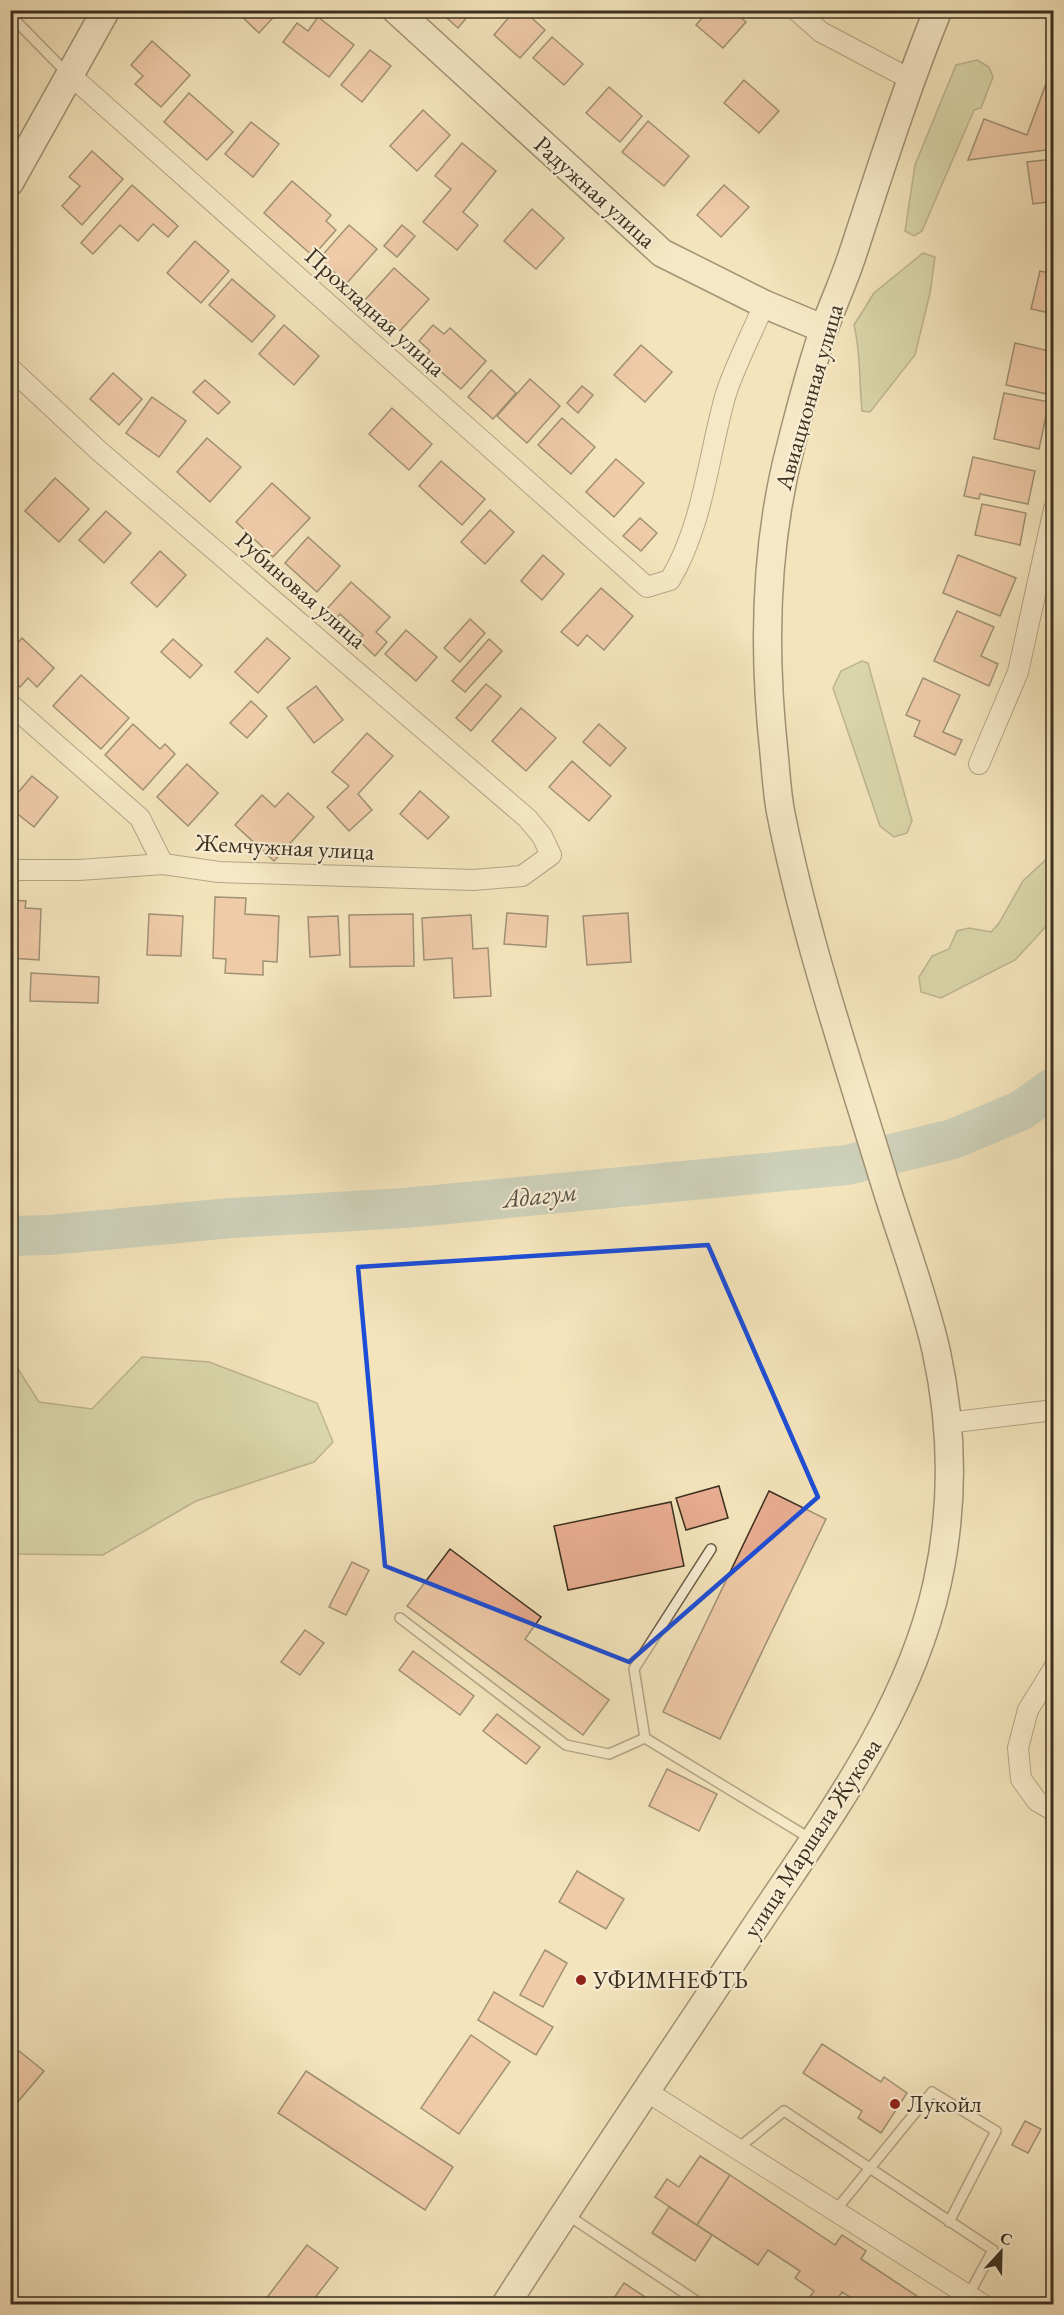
<svg xmlns="http://www.w3.org/2000/svg" width="1064" height="2315" font-family="'EB Garamond',serif">
<rect width="100%" height="100%" fill="#f4e4bb"/>
<filter id="stains"><feTurbulence type="fractalNoise" baseFrequency=".00333" numOctaves="4"/><feColorMatrix values="0 0 0 0 .2 0 0 0 0 .09 0 0 0 0 .02 0 0 0 .5 -.17"/></filter>
<radialGradient id="worn" r=".72"><stop offset=".6" stop-color="#630" stop-opacity="0"/><stop offset="1" stop-color="#630" stop-opacity=".3"/></radialGradient>
<g fill="#b9c592" stroke="#7a7a59" stroke-width="1.5">
<polygon points="977,60 989,67 993,77 981,108 974,110 922,231 914,236 905,231 915,165 956,65"/>
<path d="M 923,253 L 935,257 L 930,293 L 915,355 L 870,412 L 862,411 C 859,382 861,353 854,325 L 874,293 Z"/>
<polygon points="862,661 868,663 912,821 907,833 894,837 880,826 833,688 841,671"/>
<polygon points="1053,853 1053,919 1015,960 941,998 921,992 919,977 932,956 949,949 957,931 969,928 991,932 999,923 1023,881"/>
<polygon points="142,1357 209,1362 317,1403 333,1442 314,1462 196,1501 103,1555 11,1554 11,1361 13,1361 39,1402 92,1409"/>
</g>
<g fill="none" stroke-linecap="round" stroke-linejoin="round">
<polyline stroke="#9fbcb9" stroke-width="40" points="10,1236 50,1235 231,1218 405,1208 847,1165 953,1139 1022,1110 1054,1087"/>
</g>
<g fill="#e8ad91" stroke="#3b2f20" stroke-width="1.5">
<polygon points="235,10 280,10 259,33"/>
<polygon points="438,10 473,10 458,28"/>
<polygon points="515,10 523,10 545,30 520,58 494,35"/>
<polygon points="709,10 732,10 746,22 723,48 696,25"/>
<polygon points="318,17 354,45 329,77 283,42 297,23 308,31"/>
<polygon points="552,37 583,64 564,85 533,58"/>
<polygon points="152,41 190,75 161,107 135,84 143,76 131,65"/>
<polygon points="370,50 391,66 362,102 341,85"/>
<polygon points="1054,62 1054,149 968,160 984,119 1027,135"/>
<polygon points="744,80 779,111 759,133 724,103"/>
<polygon points="609,87 642,116 620,142 586,113"/>
<polygon points="189,93 233,132 207,160 164,122"/>
<polygon points="423,110 450,135 417,171 390,146"/>
<polygon points="648,121 689,156 664,186 622,152"/>
<polygon points="251,122 279,144 253,177 225,154"/>
<polygon points="462,143 496,171 463,212 478,225 457,250 423,222 451,189 435,176"/>
<polygon points="92,151 123,179 82,225 62,206 80,186 69,177"/>
<polygon points="1054,159 1054,201 1033,204 1027,162"/>
<polygon points="292,181 331,215 326,221 336,230 313,256 264,213"/>
<polygon points="132,185 178,226 168,237 153,224 138,241 120,225 93,254 81,243"/>
<polygon points="724,185 749,207 721,237 697,215"/>
<polygon points="532,209 564,238 536,269 504,241"/>
<polygon points="349,225 377,249 347,283 319,259"/>
<polygon points="402,225 415,236 397,257 384,246"/>
<polygon points="195,241 229,271 201,303 167,273"/>
<polygon points="394,268 429,299 400,331 365,300"/>
<polygon points="1040,271 1054,274 1054,314 1031,309"/>
<polygon points="232,279 275,316 252,342 209,305"/>
<polygon points="284,325 319,356 294,385 259,354"/>
<polygon points="433,325 444,334 450,328 486,361 461,389 424,357 430,351 419,341"/>
<polygon points="1015,343 1054,352 1054,363 1047,394 1006,385"/>
<polygon points="641,345 672,372 645,402 614,375"/>
<polygon points="491,370 516,393 493,419 468,397"/>
<polygon points="113,373 142,399 119,425 90,399"/>
<polygon points="530,379 560,406 527,443 497,416"/>
<polygon points="205,380 230,402 218,414 193,392"/>
<polygon points="582,386 593,395 578,413 567,403"/>
<polygon points="1004,393 1049,402 1039,449 994,439"/>
<polygon points="152,397 186,421 159,457 126,433"/>
<polygon points="392,408 432,444 409,470 369,434"/>
<polygon points="562,418 595,447 571,474 538,445"/>
<polygon points="207,438 241,467 210,502 177,472"/>
<polygon points="973,457 1035,471 1028,504 980,494 979,499 964,496"/>
<polygon points="616,459 644,483 614,517 586,492"/>
<polygon points="441,461 485,499 462,525 419,486"/>
<polygon points="55,478 89,509 59,542 25,511"/>
<polygon points="272,483 310,518 273,557 236,522"/>
<polygon points="982,504 1026,513 1020,545 975,535"/>
<polygon points="490,510 514,532 485,564 461,542"/>
<polygon points="106,511 131,533 104,563 79,540"/>
<polygon points="640,518 657,533 641,551 623,536"/>
<polygon points="308,537 340,566 317,592 285,563"/>
<polygon points="160,551 186,575 157,607 131,583"/>
<polygon points="543,555 564,574 542,600 521,581"/>
<polygon points="958,555 1016,578 1000,616 943,593"/>
<polygon points="351,582 390,617 376,632 387,642 375,656 358,640 363,635 340,614 335,620 325,611"/>
<polygon points="601,588 633,616 604,650 587,635 578,646 561,632"/>
<polygon points="957,611 994,627 981,656 998,664 989,686 934,661"/>
<polygon points="470,619 485,633 460,662 444,648"/>
<polygon points="406,630 437,657 416,681 385,654"/>
<polygon points="22,638 54,668 37,687 28,678 20,687 10,678 10,651"/>
<polygon points="267,638 290,658 258,693 235,672"/>
<polygon points="173,639 202,665 190,678 161,652"/>
<polygon points="489,639 502,651 465,692 452,681"/>
<polygon points="81,675 129,718 101,749 53,706"/>
<polygon points="923,678 960,695 943,732 962,740 955,755 914,736 920,721 906,715"/>
<polygon points="486,684 501,696 471,731 456,718"/>
<polygon points="316,686 343,720 314,743 287,708"/>
<polygon points="251,701 267,716 247,738 230,723"/>
<polygon points="521,708 556,738 526,771 492,741"/>
<polygon points="133,724 160,749 165,744 175,754 143,790 105,755"/>
<polygon points="599,724 626,748 610,766 583,742"/>
<polygon points="367,733 393,756 358,794 372,810 349,831 327,807 349,786 332,772"/>
<polygon points="572,761 611,796 589,821 549,787"/>
<polygon points="187,764 218,793 188,826 157,797"/>
<polygon points="32,776 58,797 34,827 10,808 10,802"/>
<polygon points="420,791 449,817 428,839 400,814"/>
<polygon points="288,793 314,817 274,861 235,825 262,795 275,807"/>
<polygon points="215,897 246,898 245,914 279,916 277,962 263,961 263,975 225,973 226,959 213,958"/>
<polygon points="10,900 26,901 25,908 41,909 39,960 10,958"/>
<polygon points="507,913 548,916 546,947 504,944"/>
<polygon points="628,913 631,962 587,965 583,916"/>
<polygon points="149,914 183,916 181,956 147,955"/>
<polygon points="413,914 414,966 350,967 349,915"/>
<polygon points="471,915 473,949 488,948 491,996 454,998 452,958 424,960 422,918"/>
<polygon points="338,916 340,955 310,957 308,917"/>
<polygon points="31,973 99,977 98,1003 30,1001"/>
<polygon points="719,1486 728,1518 686,1530 676,1498"/>
<polygon points="769,1491 826,1519 720,1739 663,1712"/>
<polygon points="671,1502 684,1566 568,1590 554,1526"/>
<polygon points="450,1549 541,1617 525,1639 609,1700 583,1735 407,1606"/>
<polygon points="352,1562 369,1570 346,1615 329,1607"/>
<polygon points="305,1630 324,1643 300,1675 281,1662"/>
<polygon points="413,1651 474,1696 460,1715 399,1670"/>
<polygon points="497,1714 540,1747 526,1764 483,1731"/>
<polygon points="667,1769 717,1794 699,1831 649,1806"/>
<polygon points="577,1871 624,1899 606,1929 559,1902"/>
<polygon points="545,1950 567,1963 543,2007 520,1995"/>
<polygon points="494,1992 553,2027 536,2055 478,2020"/>
<polygon points="471,2035 510,2062 459,2134 421,2108"/>
<polygon points="822,2044 881,2082 884,2077 907,2093 881,2133 858,2118 862,2111 803,2073"/>
<polygon points="19,2051 44,2071 10,2111 10,2061"/>
<polygon points="306,2071 453,2167 425,2210 278,2113"/>
<polygon points="1025,2121 1041,2129 1028,2153 1012,2145"/>
<polygon points="700,2156 730,2175 697,2225 655,2197 667,2179 679,2187"/>
<polygon points="730,2175 835,2245 842,2235 866,2251 861,2259 929,2304 861,2304 842,2292 834,2304 805,2304 814,2291 795,2278 800,2271 768,2250 758,2265 697,2225"/>
<polygon points="669,2207 712,2235 695,2261 652,2233"/>
<polygon points="307,2245 338,2268 310,2304 262,2304"/>
<polygon points="624,2283 656,2304 610,2304"/>
</g>
<g fill="none" stroke-linecap="round" stroke-linejoin="round">
<g stroke="#695c47" stroke-width="12">
<g id="lane">
<polyline points="10,15 67,73"/>
<polyline points="711,1549 634,1669 645,1738 811,1839"/>
<polyline points="400,1618 566,1745 609,1754 645,1738"/>
<polyline points="737,2149 784,2111 993,2250 968,2296"/>
<polyline points="835,2211 932,2092 996,2131 949,2222"/>
<polyline points="566,2214 701,2304"/>
</g>
</g>
<g stroke="#695c47" stroke-width="22">
<g id="street">
<polyline points="796,10 821,32 910,79"/>
<path d="M 69,74 L 647,587 L 670,580 C 703,525 708,458 725,397 C 734,367 752,334 764,304"/>
<polyline points="10,368 98,450 527,818 542,836 551,855 522,876 473,880 219,872 163,864 79,870 10,870"/>
<polyline points="10,704 140,818 163,864"/>
<polyline points="979,764 1018,672 1054,509"/>
<polyline points="947,1423 1054,1410"/>
<polyline points="1054,1668 1028,1710 1018,1748 1021,1779 1037,1801 1054,1811"/>
<polyline points="646,2091 982,2304"/>
</g>
</g>
<g stroke="#3b2f20" stroke-width="30">
<g id="secondary">
<polyline points="396,10 662,253 764,304 824,329"/>
<polyline points="10,182 106,10"/>
<path d="M 506,2304 C 586,2179 670,2056 752,1932 C 824,1823 908,1714 937,1584 C 954,1507 953,1427 936,1350 C 923,1294 902,1239 885,1184 C 848,1062 806,940 781,814 C 777,794 776,773 774,753 C 763,652 765,543 791,445 C 801,405 812,364 825,326 C 834,302 844,280 852,256 C 879,174 905,91 938,10"/>
</g>
</g>
<use href="#lane" stroke="#f8edd3" stroke-width="9"/>
<use href="#street" stroke="#f8edd3" stroke-width="20"/>
<use href="#secondary" stroke="#f8edd3" stroke-width="27"/>
</g>
<path d="M0 0H1064V2315H0ZM 708,1245 L 818,1497 L 629,1662 L 385,1566 L 358,1267 Z" fill="#f4e4bb" fill-opacity=".55" fill-rule="evenodd"/>
<path fill="none" stroke="#1d4ed8" stroke-width="4.5" stroke-linejoin="round" d="M 708,1245 L 818,1497 L 629,1662 L 385,1566 L 358,1267 Z"/>
<g fill="#8f2418" stroke="#f8edd3" stroke-width="2">
<circle cx="581" cy="1980" r="6"/>
<circle cx="895" cy="2104" r="6"/>
</g>
<g text-anchor="middle" stroke-width="4.5" stroke-linejoin="round" paint-order="stroke">
<g font-size="24" fill="#3b2f20" stroke="#f8edd3">
<text transform="translate(595 192) rotate(42)" y="8">Радужная улица</text>
<text transform="translate(375 312) rotate(42)" y="8">Прохладная улица</text>
<text transform="translate(809 397) rotate(-74)" y="8">Авиационная улица</text>
<text transform="translate(301 590) rotate(41)" y="8">Рубиновая улица</text>
<text transform="translate(285 847) rotate(3)" y="8">Жемчужная улица</text>
<text transform="translate(812 1838) rotate(-57)" y="8">улица Маршала Жукова</text>
</g>
<g font-size="24" fill="#3b2f20" stroke="#f8edd3" text-anchor="start">
<text x="593" y="1988">УФИМНЕФТЬ</text>
<text x="907" y="2112">Лукойл</text>
</g>
<g font-size="26" font-style="italic" fill="#545246" stroke="#f8edd3">
<text transform="translate(540 1195) rotate(-6)" y="9">Адагум</text>
</g>
</g>
<rect width="1064" height="2315" fill="none" stroke="#f4e4bb" stroke-width="36"/>
<rect x="12" y="12" width="1040" height="2291" fill="none" stroke="#3b2f20" stroke-width="3"/>
<rect x="18" y="18" width="1028" height="2279" fill="none" stroke="#3b2f20" stroke-width="1.5"/>
<g transform="translate(1001 2252) rotate(22)" stroke="#f8edd3" stroke-width="4.5" paint-order="stroke">
<path d="M0-4.5L10 22L0 15L-10 22Z" fill="#3b2f20"/>
<text y="-9" font-size="16" font-weight="bold" text-anchor="middle" fill="#3b2f20">С</text>
</g>
<rect width="100%" height="100%" filter="url(#stains)"/>
<rect width="100%" height="100%" fill="url(#worn)"/>
</svg>
